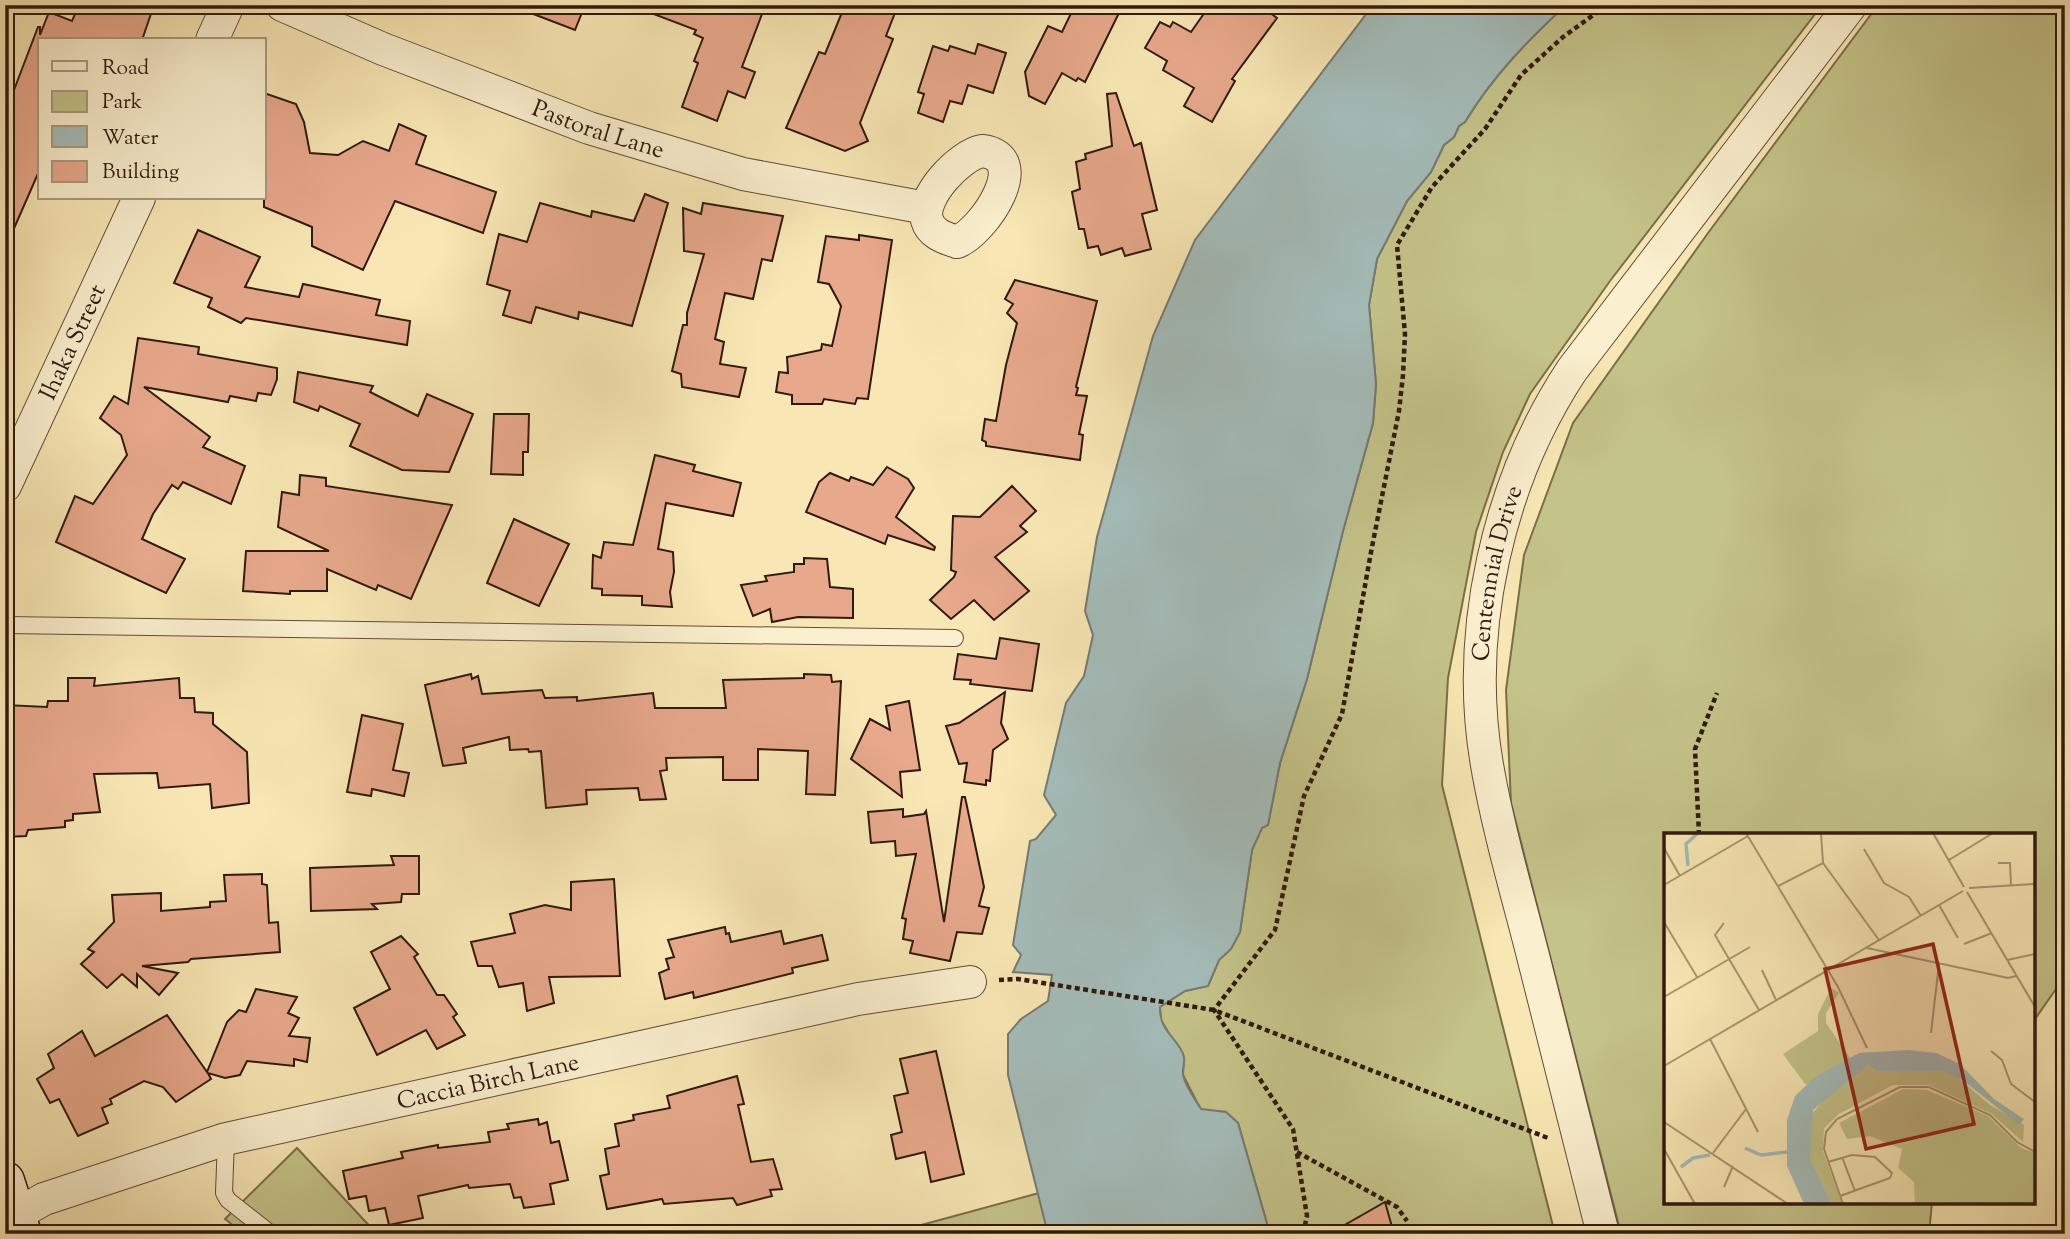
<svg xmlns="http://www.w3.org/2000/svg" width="2070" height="1239" font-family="'Sorts Mill Goudy',serif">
<rect width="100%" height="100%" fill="#f8e7b4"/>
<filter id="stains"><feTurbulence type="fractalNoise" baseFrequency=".00286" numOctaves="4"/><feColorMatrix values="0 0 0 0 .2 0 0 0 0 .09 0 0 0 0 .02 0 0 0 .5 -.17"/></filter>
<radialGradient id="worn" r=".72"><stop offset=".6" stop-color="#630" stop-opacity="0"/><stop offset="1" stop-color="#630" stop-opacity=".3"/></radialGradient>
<g fill="#c4c389" stroke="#7a6e4c" stroke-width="2">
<path d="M 1566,5 L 1822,5 L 1610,281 L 1530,394 L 1503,452 L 1476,532 L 1448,678 L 1442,785 L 1555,1234 L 1270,1234 L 1238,1123 L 1226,1112 L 1201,1110 L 1183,1075 L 1184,1058 L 1161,1020 L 1160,1007 L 1185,991 L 1208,986 L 1219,960 L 1231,949 L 1240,932 L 1252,850 L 1262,827 L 1268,824 L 1280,763 L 1307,679 L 1343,531 L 1373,423 L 1376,384 L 1369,305 L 1377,259 L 1407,201 L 1431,172 L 1444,145 L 1454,137 L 1459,126 L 1465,122 C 1492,77 1528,40 1566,5 Z"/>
<polygon points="1878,5 2065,5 2065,976 2033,1022 2033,835 1666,835 1666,1202 1932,1202 1929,1234 1621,1234 1511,803 1506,690 1524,555 1573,423 1708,233"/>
<polygon points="297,1148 377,1234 244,1234 225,1219"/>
<polygon points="1039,1193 1048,1234 888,1234"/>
</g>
<path fill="#a4bcb9" stroke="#767b75" stroke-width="2" d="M 1373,5 L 1566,5 C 1528,40 1492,77 1465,122 L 1459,126 L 1454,137 L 1444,145 L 1431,172 L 1407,201 L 1377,259 L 1369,305 L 1376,384 L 1373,423 L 1343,531 L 1307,679 L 1280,763 L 1268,825 L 1262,828 L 1252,850 L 1240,932 L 1231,949 L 1219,960 L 1208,986 L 1185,991 L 1160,1007 C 1159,1033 1180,1039 1184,1057 C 1185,1063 1182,1069 1183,1074 C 1184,1085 1195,1099 1201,1109 L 1226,1112 L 1238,1123 L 1270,1234 L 1048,1234 L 1008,1075 L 1008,1034 L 1021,1019 L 1048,1001 L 1052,975 L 1013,972 L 1021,955 L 1013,945 L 1030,841 L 1036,839 L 1056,815 L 1044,795 L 1066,703 L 1084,676 L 1093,635 L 1085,611 L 1097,537 L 1153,336 L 1195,240 Z"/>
<g fill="#e7a88b" stroke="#311910" stroke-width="2">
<polygon points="79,5 154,5 142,40 40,40 40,169 5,249 5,86 14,90 38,27 40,27 40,35 49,12 72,21"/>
<polygon points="515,5 585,5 575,30 515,7"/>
<polygon points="636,5 760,5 757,12 762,14 742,67 755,72 745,98 728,91 717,121 682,107 698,63 694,61 703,38 694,34 696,30 635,7"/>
<polygon points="845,5 898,5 886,36 893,39 860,123 868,141 845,151 786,128 819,52 825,54"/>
<polygon points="1075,5 1103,5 1119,13 1085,82 1078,78 1076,81 1062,73 1045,104 1029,96 1025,72 1048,26 1062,32"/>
<polygon points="1210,5 1260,5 1277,18 1232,79 1235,81 1212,122 1184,106 1194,88 1163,70 1167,61 1145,48 1160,22 1170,27 1173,22 1191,32"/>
<polygon points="978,44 1006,53 993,93 968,85 962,104 950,101 943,122 918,113 924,94 918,92 933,46 948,51 950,46 975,54"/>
<polygon points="264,93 296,104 304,122 310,153 338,155 363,141 389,151 399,124 426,136 416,164 496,192 483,233 395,201 363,270 312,246 312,227 264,207"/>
<polygon points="1116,93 1134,146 1141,143 1157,210 1142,214 1151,249 1125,256 1122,248 1101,255 1098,246 1088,248 1084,229 1079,229 1072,192 1080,189 1076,162 1086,159 1085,154 1112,146 1107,94"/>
<polygon points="645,194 668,203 632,326 579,312 578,319 536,307 531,323 503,315 510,291 487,284 499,234 527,242 540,203 591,217 592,211 634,221"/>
<polygon points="703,203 783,216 772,261 762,259 753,299 725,293 715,339 724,342 720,364 746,368 739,397 682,387 681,374 672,371 683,325 687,325 687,313 704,254 684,251 683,208 701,214"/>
<polygon points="198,230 260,257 245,287 299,297 303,284 380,300 376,315 410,321 407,345 246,318 241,323 208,307 212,298 174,283"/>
<polygon points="859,235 892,240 868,399 857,398 855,404 824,399 822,404 792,404 792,395 776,392 779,372 788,373 787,357 821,350 822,344 832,346 841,306 829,284 818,282 826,236 859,240"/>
<polygon points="1015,280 1097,301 1076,387 1078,388 1076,395 1087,396 1079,434 1083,435 1080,460 986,446 986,442 982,440 985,419 996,421 1006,365 1017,323 1007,313 1013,304 1005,299"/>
<polygon points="138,338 199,347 198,354 277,368 277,379 271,395 258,393 256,401 230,396 228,402 144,387 210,437 203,447 245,466 231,504 183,482 178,489 172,485 153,514 142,539 185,559 166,593 56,542 75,496 93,504 127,455 121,435 100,418 114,396 128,404"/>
<polygon points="298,372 373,386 370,392 418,416 427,394 473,414 449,472 402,470 350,446 360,424 320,406 318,411 294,402"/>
<polygon points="494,414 529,414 528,452 523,452 523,475 491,474"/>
<polygon points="655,455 695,465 693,471 741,483 733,516 666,503 658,549 673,552 674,572 670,592 672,607 642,605 642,596 602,595 602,589 592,588 593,555 601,558 604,542 633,545"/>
<polygon points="887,467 908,479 914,488 896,517 935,547 934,550 888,535 885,544 806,512 819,482 830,473 849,481 851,477 873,485"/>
<polygon points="300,475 326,478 326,486 452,505 411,599 378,585 376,590 327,569 327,591 290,591 290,594 243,591 246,551 329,551 278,527 282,492 299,495"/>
<polygon points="1012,486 1036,511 1020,526 1027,532 995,557 1029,591 994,620 974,600 951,619 930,600 954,577 956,572 951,570 953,516 980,517"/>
<polygon points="514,519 569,544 539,606 487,583"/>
<polygon points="804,558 827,559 830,587 853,589 853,618 798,617 772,622 770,609 753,616 741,585 767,581 765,576 794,572 794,564 804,564"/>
<polygon points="1000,638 1039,644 1032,691 970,684 971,680 954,679 958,654 996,659"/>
<polygon points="471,674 472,679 478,676 482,694 542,690 545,698 577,697 577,701 653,693 655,708 726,708 723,680 804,678 804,674 831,675 832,682 841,681 835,795 806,794 808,751 758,749 758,780 723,780 723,757 666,758 667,770 660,771 666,799 640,800 638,788 586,790 587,804 546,808 541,751 529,752 528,749 510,750 509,737 463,748 466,763 443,766 425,685"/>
<polygon points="68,678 95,678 94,686 179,678 180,698 194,698 195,712 213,713 213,724 247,752 249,803 212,808 210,784 159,788 157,773 94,774 100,812 73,814 73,820 65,821 65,827 28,830 26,836 5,837 5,705 47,707 48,701 68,701"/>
<polygon points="1005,692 1001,723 1008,739 993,750 990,781 986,780 986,785 964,782 967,763 959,764 946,726 959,723"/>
<polygon points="909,701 920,770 900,772 902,797 851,759 870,719 890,730 886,706"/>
<polygon points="362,715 403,724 393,770 409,773 404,796 372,789 371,796 347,792"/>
<polygon points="962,797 965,797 984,887 979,906 989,908 982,934 957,932 950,961 910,953 913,941 903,939 906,919 902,918 916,854 896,856 895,841 871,843 868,812 903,809 903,817 924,814 926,811 944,922"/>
<polygon points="391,856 419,856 419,894 402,894 401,902 372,904 377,909 311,911 310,868 394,865"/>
<polygon points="262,874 262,884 267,885 269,923 278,922 280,952 191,959 188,962 142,966 178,973 159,995 137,974 137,987 122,974 107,988 81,964 94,952 88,949 114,922 112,895 161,893 161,911 210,907 210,902 226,901 224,875"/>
<polygon points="614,879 620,976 549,977 554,1003 527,1011 523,983 499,987 492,966 478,966 471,942 515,933 510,914 545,905 571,910 571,882"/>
<polygon points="725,927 726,934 729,933 731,942 781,931 784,944 822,935 828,960 792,968 793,973 694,998 693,992 665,999 659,973 669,969 666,959 674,957 668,940"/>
<polygon points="401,936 418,954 414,957 437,995 444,995 457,1014 453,1017 465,1035 437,1049 426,1030 377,1055 354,1008 390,989 371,952"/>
<polygon points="256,989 297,997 288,1013 299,1018 289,1036 310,1038 307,1062 294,1059 294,1066 247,1061 240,1075 225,1078 208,1073 211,1079 176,1102 163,1087 144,1081 110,1099 112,1104 102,1108 108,1123 78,1136 59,1099 50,1103 37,1079 54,1068 48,1054 82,1031 95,1056 167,1015 207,1072 227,1022 239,1010 246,1012"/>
<polygon points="936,1051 964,1174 931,1182 925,1152 896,1159 891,1135 902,1132 894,1096 908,1093 900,1059"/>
<polygon points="737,1076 744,1104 738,1105 751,1162 773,1159 782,1189 770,1190 772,1196 737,1205 733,1198 664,1204 662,1199 607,1209 600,1176 609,1174 605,1149 619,1146 615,1124 634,1120 633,1115 670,1108 667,1096"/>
<polygon points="538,1119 539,1125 547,1122 551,1143 559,1141 568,1180 550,1184 554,1204 524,1208 521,1197 514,1198 510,1184 469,1188 468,1185 418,1196 423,1218 389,1225 385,1208 369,1211 366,1196 349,1199 343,1171 403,1158 401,1152 438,1145 438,1148 490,1142 488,1132 509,1129 507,1124"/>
<polygon points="1385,1202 1394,1234 1329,1234"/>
</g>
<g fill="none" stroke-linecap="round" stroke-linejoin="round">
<g stroke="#634c39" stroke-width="18">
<g id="lane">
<polyline points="5,625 955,638"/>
<polyline points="226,1139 224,1193 228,1200 271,1234"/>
</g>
</g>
<g stroke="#634c39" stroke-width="34">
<g id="street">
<path id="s1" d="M 282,5 L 383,49 L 589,128 L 743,174 L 926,208"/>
<polyline points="212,40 228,5"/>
<path d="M 982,151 C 1034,157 984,231 957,242 C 945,238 931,234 927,220 C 920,197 960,155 982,151 Z"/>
<path id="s2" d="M 5,486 L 139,198"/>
<path id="s3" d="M 16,1215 L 44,1199 L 226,1139 L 858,999 L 970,982"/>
<path id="s4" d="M 1603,1234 C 1580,1141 1556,1049 1533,956 C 1517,893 1498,829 1487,765 C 1464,632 1498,482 1572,370 L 1851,5"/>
</g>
</g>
<g stroke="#311910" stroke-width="41">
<polyline id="secondary" points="5,1181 22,1234"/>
</g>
<g stroke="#311910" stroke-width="4.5" stroke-dasharray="5 3.5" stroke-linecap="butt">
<polyline points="1699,835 1695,749 1717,693"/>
<polyline points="999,980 1018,979 1214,1010 1548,1138"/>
<polyline points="1297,1152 1397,1207 1407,1221"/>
<polyline points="1303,1234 1307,1216 1293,1129 1214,1010 1275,930 1304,796 1342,714 1371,552 1399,411 1403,375 1405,334 1397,245 1432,187 1485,129 1521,75 1563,37 1607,5"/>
</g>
<use href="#lane" stroke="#faefce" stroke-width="16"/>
<use href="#street" stroke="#faefce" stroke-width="32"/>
<use href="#secondary" stroke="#faefce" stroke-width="38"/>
</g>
<g text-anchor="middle" stroke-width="5" stroke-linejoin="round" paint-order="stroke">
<g font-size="24" fill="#311910" stroke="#faefce">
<text dy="8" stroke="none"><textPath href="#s1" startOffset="340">Pastoral Lane</textPath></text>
<text dy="8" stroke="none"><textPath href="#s2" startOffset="159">Ihaka Street</textPath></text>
<text dy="8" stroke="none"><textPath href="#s4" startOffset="677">Centennial Drive</textPath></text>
<text dy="8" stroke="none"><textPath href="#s3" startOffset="492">Caccia Birch Lane</textPath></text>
</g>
</g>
<g transform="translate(1664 833)">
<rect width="371" height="371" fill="#f8e7b4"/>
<path d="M 167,155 L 175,160 L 162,180 L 162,190 L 186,225 L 142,252 L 119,221 L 154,198 L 154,181 ZM 204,232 L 212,238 L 274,236 L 292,243 L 326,272 L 360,292 L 359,309 L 328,281 L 265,252 L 229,252 L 175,281 L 160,295 L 159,318 L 178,371 L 168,371 L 146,326 L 147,282 L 168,257 ZM 239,256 L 263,257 L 324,283 L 357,315 L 371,320 L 371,371 L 251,371 L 250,349 L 234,335 L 238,316 L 206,303 L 183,306 L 175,290 Z" fill="#c4c389"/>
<path d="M 244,217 L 272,220 L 296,231 L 330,266 L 360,286 L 356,291 L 350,288 L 300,248 L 279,238 L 212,238 L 204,232 L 149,277 L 146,326 L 168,371 L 140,371 L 123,333 L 123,287 L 131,263 L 151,244 L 195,220 Z" fill="#a4bcb9"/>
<path fill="none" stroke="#a4bcb9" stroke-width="3.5" d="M 24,33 L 22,11 L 34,0M 81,315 L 97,322 L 123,319M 17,334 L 29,325 L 46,322"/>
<path fill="none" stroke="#a89572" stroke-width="2" d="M 82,0 L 174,154 L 203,215M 157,0 L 159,30M 269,0 L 300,54M 0,15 L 16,43M 200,16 L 220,50 L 245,64 L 257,83M 285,27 L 329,0M 334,30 L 346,30 L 347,52M 0,52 L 84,3M 114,53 L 159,30 L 215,107M 305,55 L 371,51M 303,59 L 371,174M 275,72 L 294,105M 0,89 L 33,144M 60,90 L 51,102 L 95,177M 300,111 L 328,100M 203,115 L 344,145 L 352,143M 343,127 L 371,121M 98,137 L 112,167M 0,164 L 86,114M 267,200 L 275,131M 46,206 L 94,299M 327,218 L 338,227 L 347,251 L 371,269M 0,233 L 299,58M 0,289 L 124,371M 0,316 L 31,371M 49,320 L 82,276M 178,324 L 191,358M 164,329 L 188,322 L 211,324 L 228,340 L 226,345 L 176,363M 60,354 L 69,333M 179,371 L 160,316 L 162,299 L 173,286 L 236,254 L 265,254 L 326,282 L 353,309 L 371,319"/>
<path fill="#8f2418" fill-opacity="0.15" stroke="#8f2418" stroke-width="3.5" d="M 269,111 L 310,291 L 202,316 L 161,136 Z"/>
<rect width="371" height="371" fill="none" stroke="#311910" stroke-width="3.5"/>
</g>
<rect width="2070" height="1239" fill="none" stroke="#f8e7b4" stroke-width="28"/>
<rect x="7" y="7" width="2056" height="1225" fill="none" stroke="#311910" stroke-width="3.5"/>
<rect x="14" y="14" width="2042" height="1211" fill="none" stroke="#311910" stroke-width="2"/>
<rect x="38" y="38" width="228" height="161" fill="#faefce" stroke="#aa9982" stroke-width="2"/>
<rect x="52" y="61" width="35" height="10" fill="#faefce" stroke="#aa9982" stroke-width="2"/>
<text x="102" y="74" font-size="21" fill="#311910">Road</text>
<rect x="52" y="91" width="35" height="21" fill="#c4c389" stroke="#aa9982" stroke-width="2"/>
<text x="102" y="108" font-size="21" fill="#311910">Park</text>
<rect x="52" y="126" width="35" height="21" fill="#a4bcb9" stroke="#aa9982" stroke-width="2"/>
<text x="102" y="144" font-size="21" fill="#311910">Water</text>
<rect x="52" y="161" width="35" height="21" fill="#e7a88b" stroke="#aa9982" stroke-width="2"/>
<text x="102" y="178" font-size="21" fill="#311910">Building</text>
<rect width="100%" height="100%" filter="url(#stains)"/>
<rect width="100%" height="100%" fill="url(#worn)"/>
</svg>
